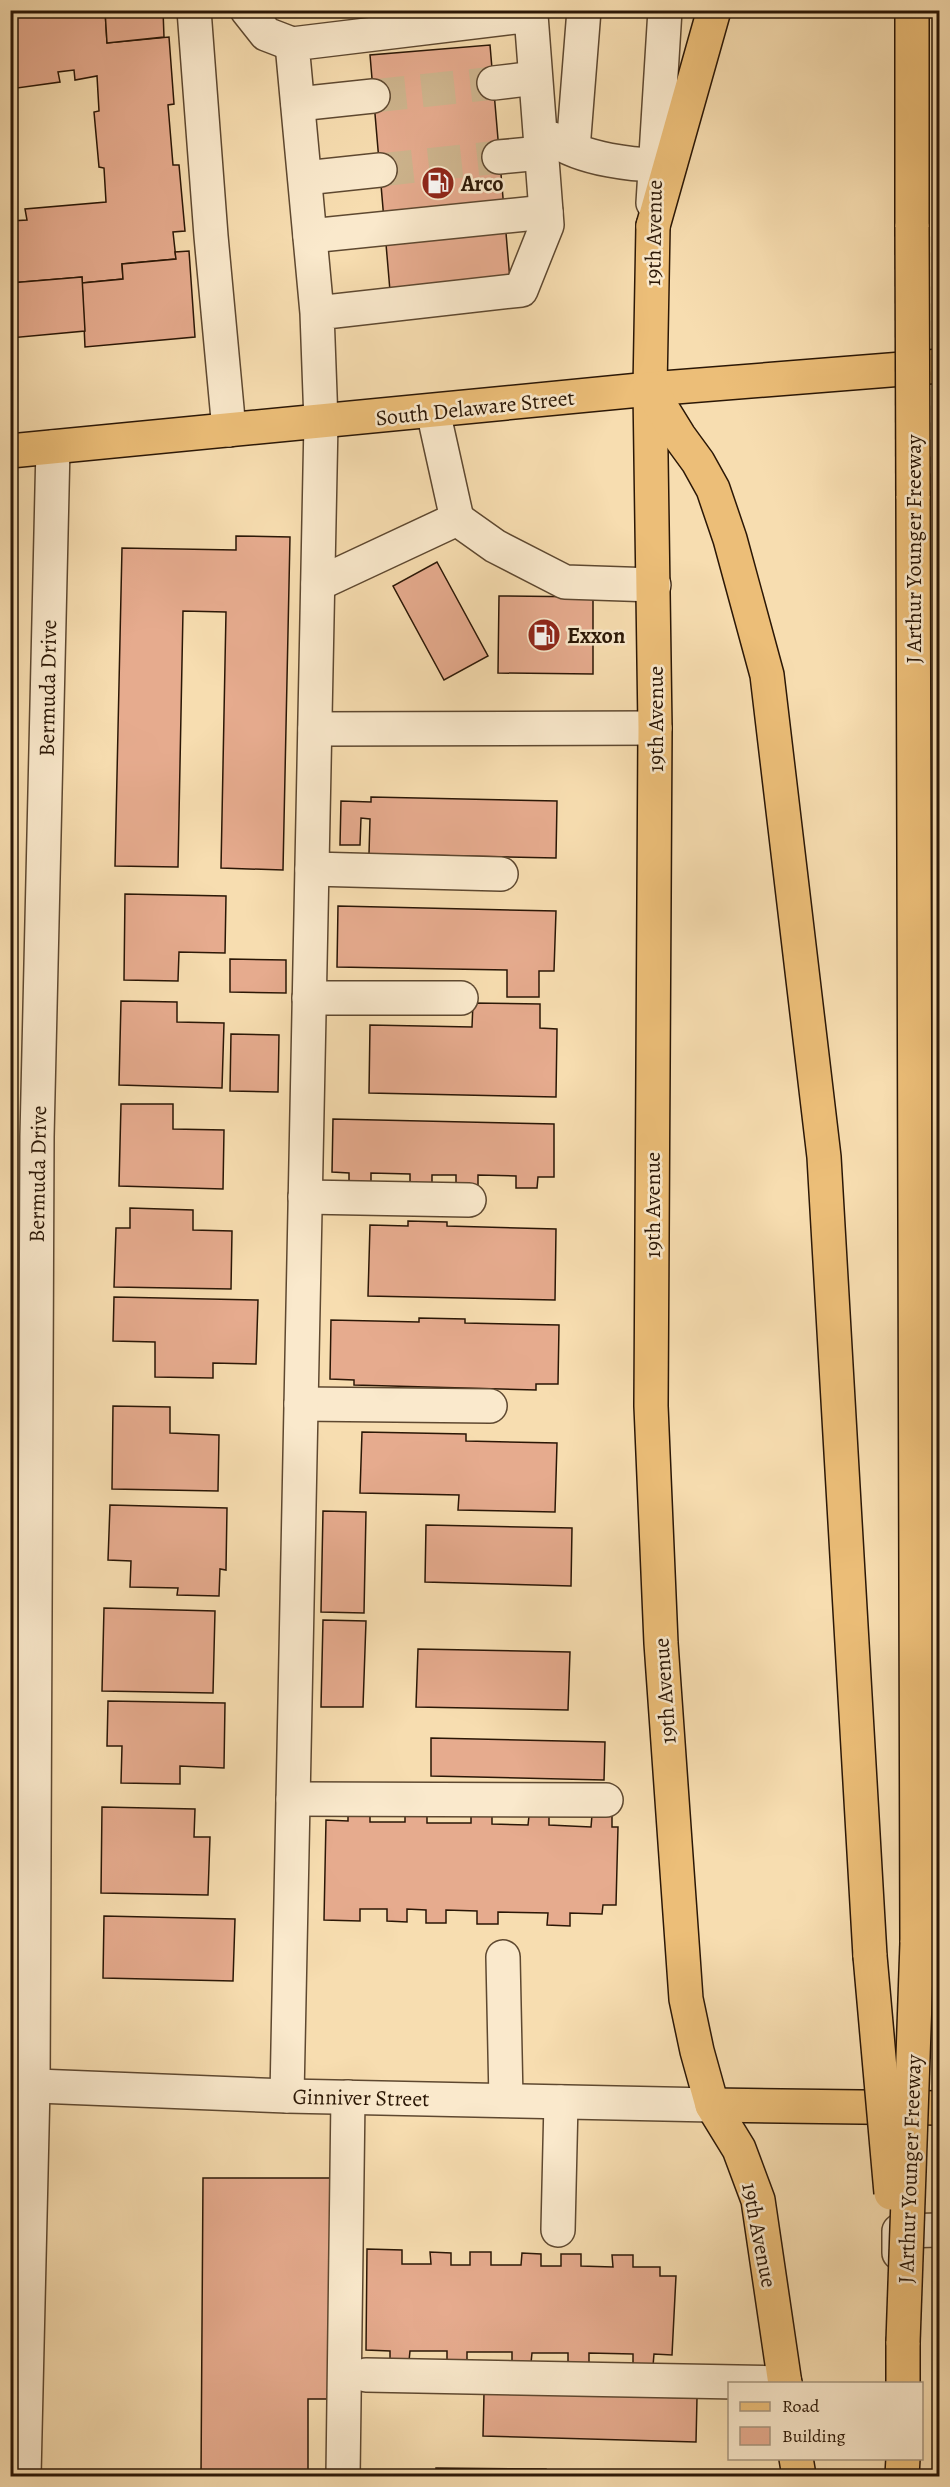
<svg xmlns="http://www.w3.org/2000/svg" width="950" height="2487" font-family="Alegreya,serif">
<rect width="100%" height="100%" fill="#f7ddb0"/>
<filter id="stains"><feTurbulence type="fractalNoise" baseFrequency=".00333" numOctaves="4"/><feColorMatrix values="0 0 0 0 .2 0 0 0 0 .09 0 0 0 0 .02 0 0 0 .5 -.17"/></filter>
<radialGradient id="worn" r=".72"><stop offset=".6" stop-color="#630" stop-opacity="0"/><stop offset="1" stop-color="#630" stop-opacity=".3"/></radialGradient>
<g fill="#e6ab8e" stroke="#2b1706" stroke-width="1.5">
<polygon points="10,10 105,10 107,43 169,37 174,104 168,105 173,165 179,165 185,231 173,232 176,259 122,264 123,279 82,283 82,277 10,283 10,221 27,220 25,209 106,202 104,168 99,167 94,112 99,111 97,76 75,80 74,70 58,72 60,82 10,89"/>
<polygon points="105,10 163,10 164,37 107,43"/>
<polygon points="490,45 510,280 390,291 370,55"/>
<polygon points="189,251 195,337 85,347 82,283 123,279 122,264 176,259 175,252"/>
<polygon points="82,277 85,331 10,338 10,283"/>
<polygon points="236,536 290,537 283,870 221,868 226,612 183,611 178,867 115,866 122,548 236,550"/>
<polygon points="437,562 488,656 444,680 393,586"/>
<polygon points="499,596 593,597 593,674 498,673"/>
<polygon points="371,797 557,801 556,858 369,854 370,819 361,818 360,845 340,845 341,801 371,802"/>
<polygon points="125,894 226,896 225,953 179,952 178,981 124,980"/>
<polygon points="338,906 556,911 554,971 539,971 539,997 507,997 507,970 337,967"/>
<polygon points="230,959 286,960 286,993 230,992"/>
<polygon points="121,1001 177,1002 177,1022 224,1023 222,1088 119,1085"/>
<polygon points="473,1003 540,1004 540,1028 557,1029 556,1097 369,1093 370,1025 472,1027"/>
<polygon points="231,1034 279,1035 278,1092 230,1091"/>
<polygon points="121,1104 173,1104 173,1129 224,1130 223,1189 119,1186"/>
<polygon points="333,1119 554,1124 554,1177 538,1177 537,1188 516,1188 516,1176 478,1175 478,1186 456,1186 456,1175 432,1175 432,1185 410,1184 410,1174 371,1173 371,1182 349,1181 349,1173 332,1172"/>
<polygon points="130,1208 193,1210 193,1230 232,1231 231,1289 114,1287 116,1228 130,1228"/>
<polygon points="408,1221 447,1222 447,1226 556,1229 555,1300 368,1296 370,1225 408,1226"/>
<polygon points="114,1297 258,1300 256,1364 213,1363 213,1378 155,1377 155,1342 113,1341"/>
<polygon points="419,1318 465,1319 465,1323 559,1325 558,1384 536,1384 536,1390 354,1385 354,1380 330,1379 331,1320 419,1322"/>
<polygon points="113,1406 170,1407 170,1433 219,1435 218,1491 112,1489"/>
<polygon points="362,1432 466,1434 466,1441 557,1443 555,1512 458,1510 459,1495 360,1493"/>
<polygon points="110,1505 227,1508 226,1570 220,1569 219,1596 177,1595 178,1588 130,1587 131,1561 108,1560"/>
<polygon points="323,1511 366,1512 364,1613 321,1612"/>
<polygon points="426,1525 572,1528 571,1586 425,1582"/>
<polygon points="104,1608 215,1611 213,1693 102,1691"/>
<polygon points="323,1620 366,1621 363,1707 321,1707"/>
<polygon points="418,1649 570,1652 568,1710 416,1707"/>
<polygon points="108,1701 225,1703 224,1768 180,1766 180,1784 121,1783 122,1746 107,1746"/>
<polygon points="431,1738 605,1742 604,1780 431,1776"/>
<polygon points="102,1807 195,1809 194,1837 210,1837 208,1895 101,1893"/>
<polygon points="348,1811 370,1811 370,1822 405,1822 405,1811 427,1812 427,1823 471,1823 471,1812 492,1812 492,1824 528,1825 529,1816 549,1816 549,1825 591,1827 592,1815 612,1816 612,1827 618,1827 616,1905 603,1905 602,1914 570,1913 570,1926 547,1925 548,1913 498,1912 498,1924 477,1924 477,1911 446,1910 446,1923 426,1923 426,1910 407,1909 407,1922 387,1921 387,1909 360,1909 360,1921 324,1920 326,1820 348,1821"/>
<polygon points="104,1916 235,1919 233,1981 103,1978"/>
<polygon points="203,2178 334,2178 333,2399 308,2399 308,2476 201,2476"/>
<polygon points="367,2249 402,2250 402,2264 431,2264 430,2252 451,2253 451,2265 470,2265 470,2252 491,2252 491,2265 521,2265 522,2253 541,2254 541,2266 561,2266 561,2254 581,2254 581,2266 613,2267 612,2255 633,2255 633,2267 660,2267 660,2276 676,2276 672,2355 654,2354 653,2366 633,2366 633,2354 589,2353 589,2364 568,2363 568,2353 532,2353 531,2363 512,2363 512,2352 467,2352 467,2362 447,2362 447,2351 410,2351 409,2361 390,2361 390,2351 366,2350"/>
<polygon points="484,2393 697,2398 696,2442 483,2436"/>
<polygon points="436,2468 546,2469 545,2476 436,2476"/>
</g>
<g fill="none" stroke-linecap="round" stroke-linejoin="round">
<g stroke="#ceb58e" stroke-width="33" stroke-dasharray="33 16" stroke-linecap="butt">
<polyline points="373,96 494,83"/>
<polyline points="380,170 499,157"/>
</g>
<g stroke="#5e4830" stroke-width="36">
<g id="minor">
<polyline points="194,10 211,236 229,430"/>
<polyline points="247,10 266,34 292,44"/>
<polyline points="494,83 535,78"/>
<polyline points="298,104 373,96"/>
<path d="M 553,139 C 581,159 637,167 670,164"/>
<polyline points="573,149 584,10"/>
<polyline points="499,157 541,153"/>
<polyline points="305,178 380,170"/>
<polyline points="653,203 665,10"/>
<polyline points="310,236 546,212"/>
<polyline points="457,519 495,546 565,582 654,585"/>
<polyline points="318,584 457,519 433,411"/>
<polyline points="315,729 655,728"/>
<polyline points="312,869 501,874"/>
<polyline points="309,998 461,998"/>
<polyline points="305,1197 469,1200"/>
<polyline points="301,1404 490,1406"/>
<polyline points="293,1799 606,1800"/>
<polyline points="503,1957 506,2100"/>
<polyline points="12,2085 287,2096 712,2105"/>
<polyline points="287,2096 321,422 317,313 292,44 531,15 547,225 521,290 317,313"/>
<polyline points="558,2230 561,2102"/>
<polyline points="899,2253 899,2231 940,2230"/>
<polyline points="366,2375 785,2383"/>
<polyline points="24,2476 33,2086 37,1137 53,447"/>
<polyline points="343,2476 348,2097"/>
</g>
</g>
<g stroke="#2b1706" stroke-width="36">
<g id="major">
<polyline points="653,226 650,389 655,728 651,1406 661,1643 686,1999 697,2051 712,2105 739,2149 758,2200 785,2384"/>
<polyline points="10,451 650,389 940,366"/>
<polyline points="712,2105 940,2108"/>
<polyline points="796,2458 799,2476"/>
</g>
</g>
<g stroke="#2b1706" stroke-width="36">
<g id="highway">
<polyline points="653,226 714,10"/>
<polyline points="912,227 912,10"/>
<polyline points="650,389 679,436 698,462 713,489 730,539 767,675 824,1157 870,1956"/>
<polyline points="913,496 917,1943"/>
<polyline points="903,2384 903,2342"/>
<polyline points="902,2476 903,2458"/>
</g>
</g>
<use href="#minor" stroke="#fae9cc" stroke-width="33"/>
<use href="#major" stroke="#ecbe78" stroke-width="33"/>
<use href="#highway" stroke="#ecbe78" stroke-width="33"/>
<g stroke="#2b1706" stroke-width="36" stroke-linecap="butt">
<g id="highway-bridge">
<polyline points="912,227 913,496"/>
<polyline points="870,1956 891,2193"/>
<polyline points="903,2342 917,1943"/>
</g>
</g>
<use href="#highway-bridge" stroke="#ecbe78" stroke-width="33"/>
</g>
<defs>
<g id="fuel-disc" transform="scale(1.725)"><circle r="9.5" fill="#8f2418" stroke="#fae9cc"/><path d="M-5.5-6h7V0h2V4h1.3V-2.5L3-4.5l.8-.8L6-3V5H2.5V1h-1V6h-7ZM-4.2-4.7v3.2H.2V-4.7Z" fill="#fff"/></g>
</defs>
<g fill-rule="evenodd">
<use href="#fuel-disc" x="438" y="183"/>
<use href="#fuel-disc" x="544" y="635"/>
</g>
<g text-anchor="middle" stroke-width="5" stroke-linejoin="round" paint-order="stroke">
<g font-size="22" font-weight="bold" fill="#2b1706" stroke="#fae9cc" text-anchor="start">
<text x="461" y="191">Arco</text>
<text x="567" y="643">Exxon</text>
</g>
<g font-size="22" fill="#2b1706" stroke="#fae9cc">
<text transform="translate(653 233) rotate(-89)" y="8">19th Avenue</text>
<text transform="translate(475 407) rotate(-6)" y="8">South Delaware Street</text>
<text transform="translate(913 549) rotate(-90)" y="8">J Arthur Younger Freeway</text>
<text transform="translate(47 688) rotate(-89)" y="8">Bermuda Drive</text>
<text transform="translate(655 719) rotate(-90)" y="8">19th Avenue</text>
<text transform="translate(37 1174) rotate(-89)" y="8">Bermuda Drive</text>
<text transform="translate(652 1205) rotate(-90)" y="8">19th Avenue</text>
<text transform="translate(664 1691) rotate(-94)" y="8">19th Avenue</text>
<text transform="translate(361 2097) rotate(1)" y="8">Ginniver Street</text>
<text transform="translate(909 2169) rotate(-88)" y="8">J Arthur Younger Freeway</text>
<text transform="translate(760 2235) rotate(79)" y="8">19th Avenue</text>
</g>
</g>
<rect width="950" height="2487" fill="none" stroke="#f7ddb0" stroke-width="36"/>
<rect x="12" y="12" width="926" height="2463" fill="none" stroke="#2b1706" stroke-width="3"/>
<rect x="18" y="18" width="914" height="2451" fill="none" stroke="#2b1706" stroke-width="1.5"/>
<rect x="728" y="2382" width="195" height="78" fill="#fae9cc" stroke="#a7957d" stroke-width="1.5"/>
<rect x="740" y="2402" width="30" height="9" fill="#ecbe78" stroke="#a7957d" stroke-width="1.5"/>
<text x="782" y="2412" font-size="18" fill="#2b1706">Road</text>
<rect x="740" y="2427" width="30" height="18" fill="#e6ab8e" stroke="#a7957d" stroke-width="1.5"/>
<text x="782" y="2442" font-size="18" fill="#2b1706">Building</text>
<rect width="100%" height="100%" filter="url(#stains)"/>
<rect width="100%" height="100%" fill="url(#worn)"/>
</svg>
